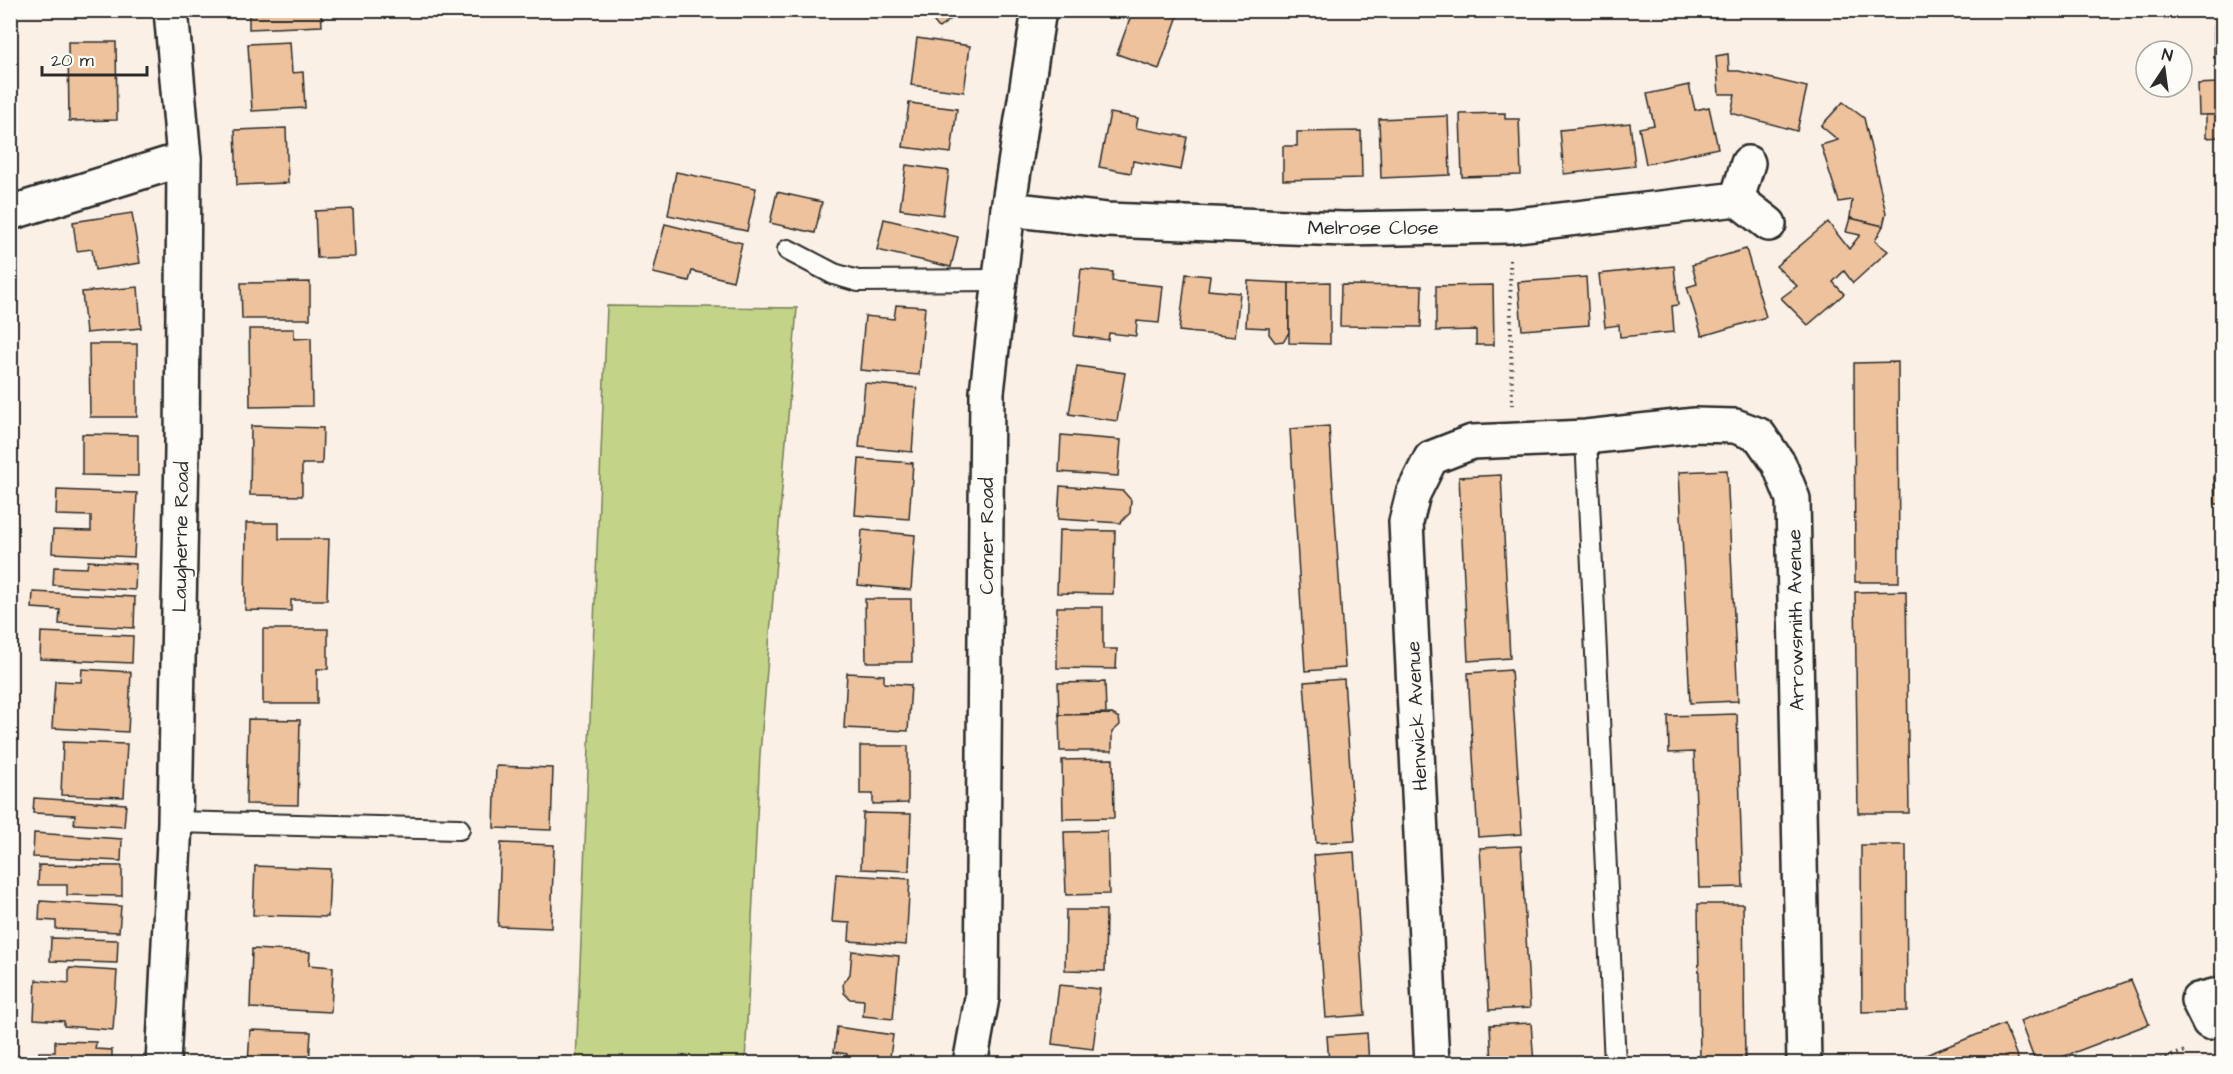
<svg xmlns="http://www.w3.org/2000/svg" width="2233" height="1074" font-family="'Architects Daughter',sans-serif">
<rect width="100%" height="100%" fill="#faf0e5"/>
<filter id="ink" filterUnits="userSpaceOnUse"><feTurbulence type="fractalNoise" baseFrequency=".0167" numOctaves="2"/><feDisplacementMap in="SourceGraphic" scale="12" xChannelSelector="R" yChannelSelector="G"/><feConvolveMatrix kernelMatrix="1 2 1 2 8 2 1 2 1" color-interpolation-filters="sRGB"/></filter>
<g filter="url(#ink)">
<polygon fill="#c3d388" stroke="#777f5a" stroke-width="1.5" points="607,306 797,308 760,754 745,1063 576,1063"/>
<g fill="#edc29c" stroke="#2b2b2b" stroke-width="1.5">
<polygon points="249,10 321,10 322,26 249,29"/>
<polygon points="924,10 963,10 939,28"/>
<polygon points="1133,10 1180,10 1159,69 1117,54"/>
<rect x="2214" y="26" width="8" height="32"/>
<polygon points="917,38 970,46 964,92 911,85"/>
<polygon points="68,42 116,42 117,120 69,121"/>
<polygon points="290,42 292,73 303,72 305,108 252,111 248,44"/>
<polygon points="1728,54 1729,71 1739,71 1807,87 1797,131 1731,113 1735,94 1719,94 1716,56"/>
<polygon points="2216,74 2222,74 2222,115 2199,115 2198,84 2217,83"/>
<polygon points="1689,85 1695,110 1709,107 1718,148 1646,164 1639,128 1654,125 1647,94"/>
<polygon points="1843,102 1864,118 1886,213 1883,226 1850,218 1852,200 1839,202 1821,145 1838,140 1821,126"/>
<polygon points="909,103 957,109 951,153 903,147"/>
<polygon points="1110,113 1138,118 1136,128 1187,137 1181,170 1133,161 1131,173 1099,167"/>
<polygon points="1505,113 1505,119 1519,119 1521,175 1462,177 1460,114"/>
<polygon points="2206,115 2222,115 2222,137 2206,138"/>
<polygon points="1448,116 1450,175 1381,178 1379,119"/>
<polygon points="1630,123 1635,166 1564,174 1560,130"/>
<polygon points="286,128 288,183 237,185 235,130"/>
<polygon points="1361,131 1362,178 1283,180 1283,146 1297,146 1297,132"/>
<polygon points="906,165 949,171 943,215 900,209"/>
<polygon points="676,172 756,188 747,231 668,215"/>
<polygon points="777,192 822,202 815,233 770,223"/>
<polygon points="353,209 355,257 317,258 315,211"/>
<polygon points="132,213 140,263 95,270 92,249 77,251 73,222"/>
<polygon points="1850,218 1883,226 1875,241 1888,251 1853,283 1844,271 1833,282 1844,294 1808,325 1781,298 1797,286 1776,266 1828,222 1849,249 1860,235 1846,232"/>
<polygon points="884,219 958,237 951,267 877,250"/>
<polygon points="665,224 742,243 733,281 692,271 689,281 653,273"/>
<polygon points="1746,249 1766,317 1702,336 1687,287 1697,284 1692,265"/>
<polygon points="1674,266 1678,305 1672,306 1674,332 1620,337 1619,325 1605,327 1599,274"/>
<polygon points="1081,269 1113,272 1112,281 1163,286 1159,323 1137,321 1136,336 1109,333 1108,340 1074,336"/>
<polygon points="1186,274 1210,276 1208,290 1240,293 1235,337 1179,331"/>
<polygon points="1586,277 1589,325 1522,330 1518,282"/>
<polygon points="1248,281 1289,283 1289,332 1284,341 1275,342 1269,334 1269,328 1246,327"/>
<polygon points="310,282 310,319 242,319 241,283"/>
<polygon points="1330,282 1330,344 1289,343 1289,283"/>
<polygon points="1341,285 1422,286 1421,327 1340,326"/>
<polygon points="1493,285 1494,345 1476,345 1476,330 1436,331 1436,286"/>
<polygon points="138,287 141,328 86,333 82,292"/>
<polygon points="10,291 16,323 10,324"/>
<polygon points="896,305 925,307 919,375 860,370 865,316 894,319"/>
<rect x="2216" y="318" width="6" height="22"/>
<polygon points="249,329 294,329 294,339 311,338 312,406 250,407"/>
<polygon points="89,344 137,344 137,417 90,417"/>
<polygon points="1898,362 1899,582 1855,582 1854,363"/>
<polygon points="1077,366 1125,373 1117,421 1069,414"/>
<polygon points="865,383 917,388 912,452 859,447"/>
<polygon points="251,426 323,428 322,464 302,464 302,496 250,495"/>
<polygon points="1329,426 1345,668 1305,671 1290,429"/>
<polygon points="82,434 138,435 138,476 82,475"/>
<polygon points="1061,435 1121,440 1118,476 1059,472"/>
<polygon points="859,459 913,463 909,519 855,515"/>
<polygon points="1727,470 1738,701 1690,703 1679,472"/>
<polygon points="1501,475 1510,658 1468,661 1459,477"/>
<polygon points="2214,477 2222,477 2222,504 2215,504"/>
<polygon points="1060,486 1123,491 1131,500 1130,513 1120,523 1058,519"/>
<polygon points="57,490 137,493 134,557 52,553 53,530 91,531 91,516 56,515"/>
<polygon points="246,523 279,523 279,539 329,539 327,600 291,600 291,611 245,610"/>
<polygon points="862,530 915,535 911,590 858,585"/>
<polygon points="1059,530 1115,531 1113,594 1057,593"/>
<polygon points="88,561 136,564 135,590 53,585 54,567 87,568"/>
<polygon points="1906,591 1909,813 1858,813 1855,592"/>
<polygon points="33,592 135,597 134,628 59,624 60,610 32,608"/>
<polygon points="865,599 911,599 912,662 866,662"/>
<polygon points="1057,607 1103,607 1103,649 1117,649 1116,669 1057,668"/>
<polygon points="263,629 328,629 328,669 317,669 317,704 263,704"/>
<polygon points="41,632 133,636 132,663 40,659"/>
<polygon points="82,669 131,672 128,732 52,728 55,681 81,682"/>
<polygon points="1511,670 1522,834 1478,837 1468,673"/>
<polygon points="847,673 884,675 884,683 911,685 908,731 844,728"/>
<polygon points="1344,679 1355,841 1316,843 1304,682"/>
<polygon points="1105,682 1106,713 1059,715 1058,683"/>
<polygon points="1112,714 1119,718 1120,725 1112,732 1112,751 1060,751 1059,715"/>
<polygon points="1737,714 1743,887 1699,888 1694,752 1669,753 1668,716"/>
<polygon points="248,719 300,720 298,805 246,804"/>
<polygon points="63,742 127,744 124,797 61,795"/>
<polygon points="860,746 908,746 908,803 873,804 873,794 860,794"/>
<polygon points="1113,759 1114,818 1063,819 1062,760"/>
<polygon points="496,766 553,768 551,830 494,828"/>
<polygon points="34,798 126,804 124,827 74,824 75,815 33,813"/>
<polygon points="863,813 911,814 909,871 861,869"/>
<polygon points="1107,831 1109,894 1066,895 1064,832"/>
<polygon points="34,833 122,839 121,861 33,857"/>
<polygon points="501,843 554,845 551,928 498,926"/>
<polygon points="1861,845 1906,845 1907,1011 1862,1012"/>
<polygon points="1521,846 1530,1008 1489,1010 1480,848"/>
<polygon points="1354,852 1365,1015 1326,1018 1314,855"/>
<polygon points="39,865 122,866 122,896 67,895 67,885 38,885"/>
<polygon points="255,866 330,869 328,917 253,915"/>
<polygon points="836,874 910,879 906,945 849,941 850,923 832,922"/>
<polygon points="40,901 121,906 119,932 56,929 56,921 39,920"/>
<polygon points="1698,904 1743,904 1745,1064 1700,1064"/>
<polygon points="1066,910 1106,910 1105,971 1065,970"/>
<polygon points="51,938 118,940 117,963 50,961"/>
<polygon points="252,949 310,952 309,965 333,967 331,1012 250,1008"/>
<polygon points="852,951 899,956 893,1019 863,1016 864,1000 850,999 844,993 843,984 850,974"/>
<polygon points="69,968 117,971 113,1030 64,1026 64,1021 34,1019 36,980 69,983"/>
<polygon points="2131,980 2149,1024 2044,1064 2036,1064 2020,1021"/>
<polygon points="1059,985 1100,989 1093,1049 1052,1044"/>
<polygon points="1531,1023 1534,1064 1492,1064 1490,1025"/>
<polygon points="2004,1024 2020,1064 1903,1064"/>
<polygon points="837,1027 893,1035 889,1064 846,1064 847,1054 834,1052"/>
<polygon points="250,1030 311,1032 309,1064 248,1064"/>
<polygon points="1367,1033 1369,1064 1329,1064 1327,1036"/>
<polygon points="55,1041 96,1042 95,1049 112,1050 112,1064 39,1064 39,1052 55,1052"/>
<polygon points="1054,1059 1078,1064 1053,1064"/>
</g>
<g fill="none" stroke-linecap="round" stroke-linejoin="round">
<g stroke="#2b2b2b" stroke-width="24">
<g id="lane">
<polyline points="788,250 834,274 858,281 1000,280"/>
<polyline points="1586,437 1615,1064"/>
<polyline points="175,822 459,829"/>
</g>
</g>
<g stroke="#2b2b2b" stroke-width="38">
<g id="street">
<polyline points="1748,163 1737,199 1769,224"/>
<polyline points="1008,209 1106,220 1344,229 1509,226 1737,199"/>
<polyline points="10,213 184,159"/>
<polyline points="2209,1022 2198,1000 2222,994"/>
<polyline points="163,1064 175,822 182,450 184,159 171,10"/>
<polyline points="1432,1064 1406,522 1413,494 1431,458 1472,442 1586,437 1695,425 1735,426 1759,435 1779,464 1793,499 1804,1064"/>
</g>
</g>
<g stroke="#2b2b2b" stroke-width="38">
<polyline id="secondary" points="970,1064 982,998 987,392 1008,209 1039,10"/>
</g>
<g stroke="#2b2b2b" stroke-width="4" stroke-dasharray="1.5 4.5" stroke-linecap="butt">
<polyline points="1510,260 1512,405"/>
<polyline points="2149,1064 2188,1050"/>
</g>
<use href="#lane" stroke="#fdfcf7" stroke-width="20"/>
<use href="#street" stroke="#fdfcf7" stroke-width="33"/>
<use href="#secondary" stroke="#fdfcf7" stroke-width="33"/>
</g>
</g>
<g text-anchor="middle" stroke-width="4.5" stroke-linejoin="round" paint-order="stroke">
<g font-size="20" fill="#2b2b2b" stroke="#fdfcf7">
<text x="1373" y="234">Melrose Close</text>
<text transform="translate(986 536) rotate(-90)" y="7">Comer Road</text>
<text transform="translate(180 537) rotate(-89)" y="7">Laugherne Road</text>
<text transform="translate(1795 620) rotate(-91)" y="7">Arrowsmith Avenue</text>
<text transform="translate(1416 716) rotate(-93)" y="7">Henwick Avenue</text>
</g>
</g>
<rect width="2233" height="1074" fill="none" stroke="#fdfcf7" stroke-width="36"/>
<rect x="18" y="18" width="2197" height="1038" fill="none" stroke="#2b2b2b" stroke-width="2" filter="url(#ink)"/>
<g transform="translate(2164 69) rotate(13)"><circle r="28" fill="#fdfcf7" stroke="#a9a8a5" stroke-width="1.5"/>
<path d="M0-4.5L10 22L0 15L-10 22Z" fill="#2b2b2b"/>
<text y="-9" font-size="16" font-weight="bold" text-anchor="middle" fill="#2b2b2b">N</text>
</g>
<path d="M42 66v9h105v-9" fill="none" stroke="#2b2b2b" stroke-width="3"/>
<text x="51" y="66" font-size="18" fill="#2b2b2b" stroke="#fdfcf7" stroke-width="4.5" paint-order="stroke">20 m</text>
</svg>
